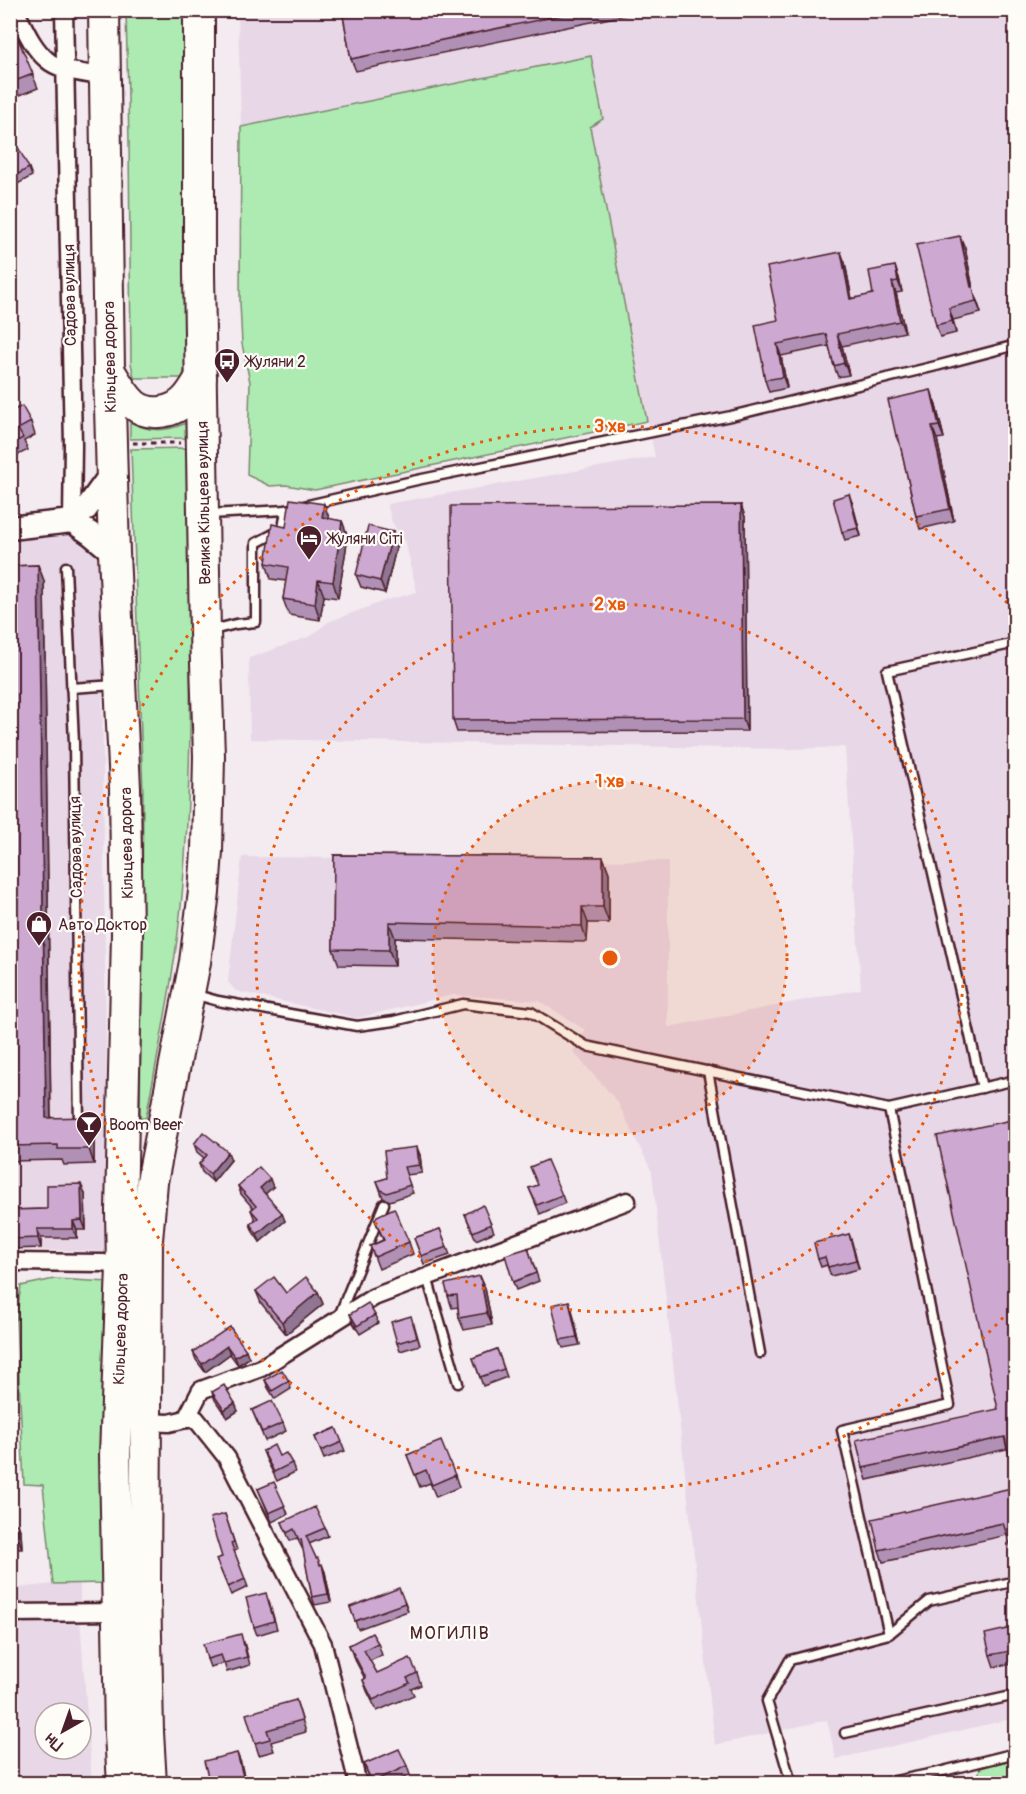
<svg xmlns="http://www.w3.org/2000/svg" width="1026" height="1794" font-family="Pangolin,sans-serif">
<rect width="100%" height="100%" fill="#f3ebf0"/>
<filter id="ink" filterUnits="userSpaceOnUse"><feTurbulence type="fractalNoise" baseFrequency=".0167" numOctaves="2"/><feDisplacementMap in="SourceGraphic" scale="12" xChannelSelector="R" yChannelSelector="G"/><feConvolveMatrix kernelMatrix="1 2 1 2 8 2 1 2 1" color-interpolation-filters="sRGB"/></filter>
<g filter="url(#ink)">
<g fill="#e8d7e7" fill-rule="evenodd">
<polygon points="238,11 1015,11 1015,1718 836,1759 827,1720 715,1745 652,1172 617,1101 573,1052 585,1030 539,1001 453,995 357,1018 236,991 228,982 242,857 668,861 668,1027 861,989 845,747 790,749 250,739 249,658 311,636 328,622 387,600 417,592 406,544 392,522 387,504 655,457 590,127 603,119 591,56 241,127"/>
<polygon points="73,532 86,539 97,556 101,574 108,1251 11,1250 11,536"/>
<path d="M 53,1584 L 80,1584 L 80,1619 L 92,1783 L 11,1783 L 10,1589 ZM 45,1713 L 81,1713 L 81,1749 L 45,1749 Z"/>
</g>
<g fill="#adebb2" stroke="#7c856e" stroke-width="1.5">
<polygon points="126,11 183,11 185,365 183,378 134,378 131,363 129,142"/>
<polygon points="591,56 603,119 590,127 647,421 315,490 286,485 270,486 247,475 250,382 242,344 240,302 241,127"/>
<path d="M 130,422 C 150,432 165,432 186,423 L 186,438 L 130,439 Z"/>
<path d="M 188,448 C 189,593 195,739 183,884 C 177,963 160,1041 146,1118 L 140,1118 L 143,793 L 131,449 Z"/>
<polygon points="54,1279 109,1282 105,1583 53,1584 43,1485 24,1484 16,1318 21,1286"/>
<polygon points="1015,1759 1015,1783 976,1783 980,1768"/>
</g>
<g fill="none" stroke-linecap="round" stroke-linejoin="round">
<g stroke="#4a1f2b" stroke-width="13">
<g id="lane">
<polyline points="209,514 286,510 417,480 731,416 936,366 1016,345"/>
<polyline points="66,567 74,743 79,1126"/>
<polyline points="209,631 236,624 256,622 256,543 283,529 286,510"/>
<polyline points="71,688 115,685"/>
<polyline points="193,994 218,1001 357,1026 394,1021 463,1004 531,1012 586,1046 889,1109 950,1405 842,1430 889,1634 790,1660 767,1701 790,1779 786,1784"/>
<polyline points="708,1071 760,1353"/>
<polyline points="982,1088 887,671 1016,643"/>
<polyline points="889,1109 1016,1080"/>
<polyline points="427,1277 458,1383"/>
<polyline points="339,1316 384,1204"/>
<polyline points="889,1634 929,1601 1016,1581"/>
<polyline points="845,1733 1016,1695"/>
<polyline points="880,1784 939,1772 1016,1753"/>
</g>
</g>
<g stroke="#4a1f2b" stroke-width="21">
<g id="street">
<path d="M 15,10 C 24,27 32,47 46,59 C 60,72 86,73 105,77"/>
<polyline points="64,10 73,445 72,521"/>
<polyline points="10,1262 104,1263 122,1267"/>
<polyline points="186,1419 201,1390 261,1368 374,1297 627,1201"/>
<polyline points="145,1422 169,1423 186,1419 196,1419 227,1458 323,1644 358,1784"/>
<polyline points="10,1613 118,1612"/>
</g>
</g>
<g stroke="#4a1f2b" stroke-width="27">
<g id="secondary">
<polyline points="72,521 91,534 114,553"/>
<polyline points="10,528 72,521 86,509 112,473"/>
</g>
</g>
<g stroke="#4a1f2b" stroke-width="34">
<g id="highway">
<polyline points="104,10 109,370 114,553 125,788 127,934 121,1211 122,1267 115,1455 120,1734 123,1784"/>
<path d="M 109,370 C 116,381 123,395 133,404 C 150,418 175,413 188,397 C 193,391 197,384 201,377"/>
<polyline points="151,1784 148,1732 145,1588 147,1240 152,1182 195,962 204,892 207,851 209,756 205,632 199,274 199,10"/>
</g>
</g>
<polyline stroke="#4a1f2b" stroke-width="3" stroke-dasharray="4.5 4.5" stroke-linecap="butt" points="133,443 180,443"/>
<use href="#lane" stroke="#fdfcf7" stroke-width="8"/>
<use href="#street" stroke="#fdfcf7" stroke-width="16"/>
<use href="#secondary" stroke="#fdfcf7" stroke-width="22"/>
<use href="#highway" stroke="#fdfcf7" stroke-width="30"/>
</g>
<g fill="#b091b5" stroke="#4a1f2b" stroke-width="1.5">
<polygon points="342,10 649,10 356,71 351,59"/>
<polygon points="10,20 38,88 10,99"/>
<polygon points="10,154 29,168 32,176 14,186 10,179"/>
<polygon points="965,248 973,289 981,313 953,320 956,333 940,337 936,325"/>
<polygon points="845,263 852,299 873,294 899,278 902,292 896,293 905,332 842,346 849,375 838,377 834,366 829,346 781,356 787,388 769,392 765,380 763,365 778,320"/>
<polygon points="1016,317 1016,338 1014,339 1011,330"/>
<polygon points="935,402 944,438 937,439 954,521 920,529 916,516 901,448 896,436"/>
<polygon points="10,412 31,422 35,435 24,441 28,450 10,459"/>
<polygon points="852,502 861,536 845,540 842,532"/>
<polygon points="741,505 745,517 747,731 457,732 453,720"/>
<polygon points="329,519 342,521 348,537 338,598 324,596 320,620 289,615 283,599 286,581 271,579 266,563 286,527"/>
<polygon points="393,532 397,544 385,593 361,587 356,575"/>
<polygon points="38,565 44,581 51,1118 94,1133 94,1164 64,1165 62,1160 10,1161 10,566"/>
<polygon points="334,855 603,857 609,873 609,923 588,923 587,942 395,938 395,966 339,965 333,949"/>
<polygon points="194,1144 231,1160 213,1182 202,1172 199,1164 204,1158 197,1152"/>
<polygon points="420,1155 422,1173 406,1175 413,1193 390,1201 383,1198 377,1181 387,1178"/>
<polygon points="238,1186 273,1187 265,1194 285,1221 260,1242 253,1232 250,1224 255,1220 251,1210 253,1208 241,1194"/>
<polygon points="529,1188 562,1195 565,1203 540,1214"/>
<polygon points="85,1194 86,1230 77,1230 77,1238 41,1238 41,1248 10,1249 10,1210 47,1209"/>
<polygon points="465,1214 491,1224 494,1232 476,1240"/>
<polygon points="375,1220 409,1242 413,1254 379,1269 370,1246 383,1240"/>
<polygon points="440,1229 450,1255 424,1264 414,1238"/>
<polygon points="849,1234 859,1269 831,1276 827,1265 821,1267 818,1259"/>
<polygon points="528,1248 539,1281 516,1290 513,1282"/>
<polygon points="480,1276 485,1288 492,1325 464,1330 459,1318 458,1307 452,1308 448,1296"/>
<polygon points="256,1291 286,1293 318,1292 323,1304 286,1334 261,1303"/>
<polygon points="572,1310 580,1345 563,1348 560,1340"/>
<polygon points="350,1314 375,1315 378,1323 360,1334 353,1323"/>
<polygon points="414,1324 420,1345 400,1351 397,1343"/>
<polygon points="230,1327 249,1358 238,1365 230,1354 205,1372 196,1360 193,1352"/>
<polygon points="497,1349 507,1377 483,1386 473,1358"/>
<polygon points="265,1380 289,1381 291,1389 275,1399 268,1388"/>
<polygon points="212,1392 238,1411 227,1418 215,1400"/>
<polygon points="998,1409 1007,1449 867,1480 863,1468"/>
<polygon points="252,1410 283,1423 286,1431 265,1441"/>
<polygon points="336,1428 345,1451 324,1459 315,1437"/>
<polygon points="263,1451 279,1456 292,1463 295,1472 277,1481 266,1459"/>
<polygon points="407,1455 455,1475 459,1487 436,1497 430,1483 420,1487"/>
<polygon points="1016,1487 1016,1561 1007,1535 883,1562 879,1550"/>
<polygon points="258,1489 285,1506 288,1514 272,1522"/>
<polygon points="225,1514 237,1550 234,1551 248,1587 231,1595 216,1559 222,1557"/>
<polygon points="282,1522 325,1528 328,1536 309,1544 316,1558 325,1572 331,1602 315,1605 312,1597 303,1547 302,1548 297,1538 290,1541"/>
<polygon points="10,1525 21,1532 22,1549 10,1549"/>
<polygon points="269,1601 277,1629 257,1635 254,1627"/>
<polygon points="405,1603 408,1611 358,1629 350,1607"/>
<polygon points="1016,1627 1016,1663 994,1667 990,1655"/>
<polygon points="244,1642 250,1665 227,1672 224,1663 210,1667 207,1659"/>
<polygon points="378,1643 382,1655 370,1661 377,1673 417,1673 421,1685 411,1689 414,1695 377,1711 367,1691 363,1680 365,1679 353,1656 349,1645"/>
<polygon points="296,1700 306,1732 271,1742 274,1751 259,1755 255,1743"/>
<polygon points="364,1764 407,1766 410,1775 390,1784 372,1784"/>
</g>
<g fill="#907693" stroke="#4a1f2b" stroke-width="1.5">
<polygon points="960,236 965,248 973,289 981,313 971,287"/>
<polygon points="841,252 845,263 854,310 850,299"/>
<polygon points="895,266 899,278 902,292 898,281"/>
<polygon points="892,282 896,293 905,332 900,321"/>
<polygon points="949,308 953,320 956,333 952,321"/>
<polygon points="837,334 842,346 849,375 844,363"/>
<polygon points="777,344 781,356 787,388 783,377"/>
<polygon points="931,390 935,402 944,438 939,426"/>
<polygon points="932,427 937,439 954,521 950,509"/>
<polygon points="849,494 852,502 861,536 858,528"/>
<polygon points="324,504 330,520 322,517"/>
<polygon points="741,505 745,517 747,731 743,719"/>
<polygon points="342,521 348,537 338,598 333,582"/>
<polygon points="393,532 397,544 385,593 380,581"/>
<polygon points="38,565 44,581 51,1134 46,1118"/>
<polygon points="318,580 324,596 320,620 315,604"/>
<polygon points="603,857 609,873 609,923 603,907"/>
<polygon points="582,907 588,923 587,942 582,926"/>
<polygon points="389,922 395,938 395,966 389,950"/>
<polygon points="88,1117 94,1133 94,1164 89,1149"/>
<polygon points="417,1147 420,1155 422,1173 419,1165"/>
<polygon points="228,1152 231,1160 213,1182 210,1174"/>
<polygon points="270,1179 273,1187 263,1196 260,1188"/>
<polygon points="81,1184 85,1194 86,1230 82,1220"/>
<polygon points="282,1213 285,1221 260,1242 257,1234"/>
<polygon points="73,1221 77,1230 77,1238 73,1229"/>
<polygon points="37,1229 41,1238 41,1248 38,1238"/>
<polygon points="849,1234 852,1242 859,1269 856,1260"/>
<polygon points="480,1276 485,1288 492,1325 487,1313"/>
<polygon points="318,1292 323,1304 286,1334 282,1322"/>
<polygon points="569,1301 572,1310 580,1345 577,1337"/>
<polygon points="227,1346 230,1354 205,1372 202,1364"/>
<polygon points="246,1350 249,1358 238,1365 235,1357"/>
<polygon points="235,1403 238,1411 227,1418 224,1410"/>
<polygon points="18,1524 21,1532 22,1549 19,1540"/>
<polygon points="322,1564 325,1572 331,1602 328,1594"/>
<polygon points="237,1753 241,1763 246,1784 245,1784"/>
<polygon points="10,1760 13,1784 10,1777"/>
</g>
<g fill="#cda9d2" stroke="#4a1f2b" stroke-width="1.5">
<polygon points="342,10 586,10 351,59"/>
<polygon points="10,20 33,74 10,83"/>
<polygon points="19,149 29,168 11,178 10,154"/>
<polygon points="960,236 971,287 973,287 976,301 949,308 952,321 936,325 916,245"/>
<polygon points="841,252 850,299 873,294 869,271 895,266 898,281 892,282 900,321 837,334 844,363 834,366 826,334 777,344 783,377 765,380 762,365 763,365 755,325 778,320 767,267"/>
<polygon points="1016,317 1016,329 1011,330 1008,319"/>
<polygon points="931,390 939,426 932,427 950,509 916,516 898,435 896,436 888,400"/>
<polygon points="22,406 31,422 18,429 23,438 10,445 10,412"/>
<polygon points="849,494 858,528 842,532 833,499"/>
<polygon points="290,499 324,504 322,517 342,521 333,582 318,580 315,604 283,599 288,567 266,563 272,524 286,527"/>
<polygon points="741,505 743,719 453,720 451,506"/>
<polygon points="368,526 393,532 380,581 356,575"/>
<polygon points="38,565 46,1118 88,1117 89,1149 58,1149 58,1145 10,1146 10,566"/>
<polygon points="334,855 603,857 603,907 582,907 582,926 389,922 389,950 333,949"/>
<polygon points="1016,1119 1016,1486 1005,1437 863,1468 856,1440 998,1409 937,1136"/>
<polygon points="203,1132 228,1152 210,1174 199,1164 207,1155 194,1144"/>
<polygon points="417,1147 419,1165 404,1167 410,1185 387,1193 381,1190 377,1181 387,1178 384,1151"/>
<polygon points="547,1160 562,1195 537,1205 529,1188 538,1185 530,1167"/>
<polygon points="259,1167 270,1179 260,1188 282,1213 257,1234 250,1224 258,1218 251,1210 256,1206 238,1186"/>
<polygon points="81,1184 82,1220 73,1221 73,1229 37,1229 38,1238 10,1239 10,1210 47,1209 47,1185"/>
<polygon points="483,1205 491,1224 473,1232 465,1214"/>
<polygon points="394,1208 409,1242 375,1257 370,1246 384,1240 375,1220 377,1216"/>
<polygon points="440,1229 447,1247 421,1256 414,1238"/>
<polygon points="849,1234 856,1260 828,1267 825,1257 818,1259 814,1243"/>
<polygon points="528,1248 536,1273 513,1282 505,1255"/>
<polygon points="480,1276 487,1313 459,1318 457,1295 448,1296 445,1284"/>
<polygon points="274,1277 286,1293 306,1277 318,1292 282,1322 256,1291"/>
<polygon points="569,1301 577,1337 560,1340 552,1305"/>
<polygon points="368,1303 375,1315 357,1326 350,1314"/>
<polygon points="411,1316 417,1337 397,1343 391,1322"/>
<polygon points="230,1327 246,1350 235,1357 227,1346 202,1364 193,1352"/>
<polygon points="497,1349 504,1369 480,1377 473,1358"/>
<polygon points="282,1370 289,1381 272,1391 265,1380"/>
<polygon points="224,1385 235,1403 224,1410 212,1392"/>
<polygon points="272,1401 283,1423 262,1432 252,1410"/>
<polygon points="336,1428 342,1442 321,1451 315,1437"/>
<polygon points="441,1441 455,1475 432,1485 426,1470 415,1475 407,1455"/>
<polygon points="274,1445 279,1456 286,1453 292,1463 274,1472 263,1451"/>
<polygon points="274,1482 285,1506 269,1513 258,1489"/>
<polygon points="1016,1487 1016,1549 1012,1550 1003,1523 879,1550 872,1519"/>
<polygon points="315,1507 325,1528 306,1536 316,1558 318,1558 320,1565 322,1564 328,1594 312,1597 301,1539 299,1540 294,1529 287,1533 282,1522"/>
<polygon points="225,1514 234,1542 231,1543 245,1579 228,1587 216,1559 222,1557 210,1518"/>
<polygon points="18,1524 19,1540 10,1541 10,1525"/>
<polygon points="399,1588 405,1603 355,1621 350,1607"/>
<polygon points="266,1593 274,1621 254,1627 246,1598"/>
<polygon points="1016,1627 1016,1650 990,1655 985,1634"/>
<polygon points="372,1633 378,1643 364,1650 377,1673 410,1658 417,1673 407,1678 410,1683 373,1700 363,1680 366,1678 349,1645"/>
<polygon points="241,1634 247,1657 224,1663 221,1655 207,1659 203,1644"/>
<polygon points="296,1700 302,1720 267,1730 270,1739 255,1743 246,1714"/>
<polygon points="399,1749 407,1766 372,1782 364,1764"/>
<polygon points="237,1753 245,1784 210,1784 204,1761"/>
<polygon points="446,1778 449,1784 437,1784"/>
</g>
</g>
<circle cx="610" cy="958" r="177" fill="#e8590c" fill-opacity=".12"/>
<g fill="none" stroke="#e8590c" stroke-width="3" stroke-dasharray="3 6">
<circle cx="610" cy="958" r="177"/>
<circle cx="610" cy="958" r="354"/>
<path d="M1015 1304A532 532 0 1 1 1015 612"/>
</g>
<defs>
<g id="bus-pin" transform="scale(1.35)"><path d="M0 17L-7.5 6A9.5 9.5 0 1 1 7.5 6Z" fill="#4a1f2b" stroke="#fdfcf7"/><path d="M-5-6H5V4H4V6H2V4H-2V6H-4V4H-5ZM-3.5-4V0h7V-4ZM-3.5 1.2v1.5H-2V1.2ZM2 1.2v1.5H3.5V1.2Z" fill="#fff"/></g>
<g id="hotel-pin" transform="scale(1.35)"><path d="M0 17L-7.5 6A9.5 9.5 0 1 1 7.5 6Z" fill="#4a1f2b" stroke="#fdfcf7"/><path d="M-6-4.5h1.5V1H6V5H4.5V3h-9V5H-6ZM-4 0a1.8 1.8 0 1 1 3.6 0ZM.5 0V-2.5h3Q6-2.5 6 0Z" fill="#fff"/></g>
<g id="shop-pin" transform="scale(1.35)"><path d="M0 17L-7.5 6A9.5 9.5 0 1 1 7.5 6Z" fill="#4a1f2b" stroke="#fdfcf7"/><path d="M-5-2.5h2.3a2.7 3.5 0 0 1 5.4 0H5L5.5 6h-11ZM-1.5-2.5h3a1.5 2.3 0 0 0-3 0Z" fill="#fff"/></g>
<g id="bar-pin" transform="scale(1.35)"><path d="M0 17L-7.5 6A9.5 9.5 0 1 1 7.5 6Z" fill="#4a1f2b" stroke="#fdfcf7"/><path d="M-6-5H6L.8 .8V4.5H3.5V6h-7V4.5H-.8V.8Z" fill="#fff"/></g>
</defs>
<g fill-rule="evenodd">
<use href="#bus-pin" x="227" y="361"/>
<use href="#hotel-pin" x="309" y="538"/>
<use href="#shop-pin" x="39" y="924"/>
<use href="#bar-pin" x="89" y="1124"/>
</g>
<g text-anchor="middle" stroke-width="4.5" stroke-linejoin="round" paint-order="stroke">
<g font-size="16" fill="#4a1f2b" stroke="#fdfcf7">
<text transform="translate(69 295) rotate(-91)" y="6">Садова вулиця</text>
<text transform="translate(109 357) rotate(-91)" y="6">Кільцева дорога</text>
<text transform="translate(203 503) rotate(-91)" y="6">Велика Кільцева вулиця</text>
<text transform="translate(126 843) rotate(-91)" y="6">Кільцева дорога</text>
<text transform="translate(75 847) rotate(-91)" y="6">Садова вулиця</text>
<text transform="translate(120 1329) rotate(-88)" y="6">Кільцева дорога</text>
</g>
<g font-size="16" fill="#4a1f2b" stroke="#fdfcf7" text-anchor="start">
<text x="246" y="367">Жуляни 2</text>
<text x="328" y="544">Жуляни Сіті</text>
<text x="58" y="930">Авто Доктор</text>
<text x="109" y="1130">Boom Beer</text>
</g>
<g font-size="18" letter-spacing="1.5" fill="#4a1f2b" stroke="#fdfcf7">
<text x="450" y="1639">МОГИЛІВ</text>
</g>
</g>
<circle cx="610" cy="958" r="9" fill="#e8590c" stroke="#fdfcf7" stroke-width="3"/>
<g font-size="18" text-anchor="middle" font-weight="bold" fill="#e8590c" stroke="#fdfcf7" stroke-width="4.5" stroke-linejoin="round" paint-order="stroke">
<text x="610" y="432">3 хв</text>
<text x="610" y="610">2 хв</text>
<text x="610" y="787">1 хв</text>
</g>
<rect width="1026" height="1794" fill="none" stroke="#fdfcf7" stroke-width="36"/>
<rect x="18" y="18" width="990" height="1758" fill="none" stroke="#4a1f2b" stroke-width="2" filter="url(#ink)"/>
<g transform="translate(63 1731) rotate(220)"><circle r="28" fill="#fdfcf7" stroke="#b5a4a5" stroke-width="1.5"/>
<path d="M0-4.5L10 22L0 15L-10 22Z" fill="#4a1f2b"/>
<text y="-9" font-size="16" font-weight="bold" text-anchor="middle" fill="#4a1f2b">Пн</text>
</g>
</svg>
